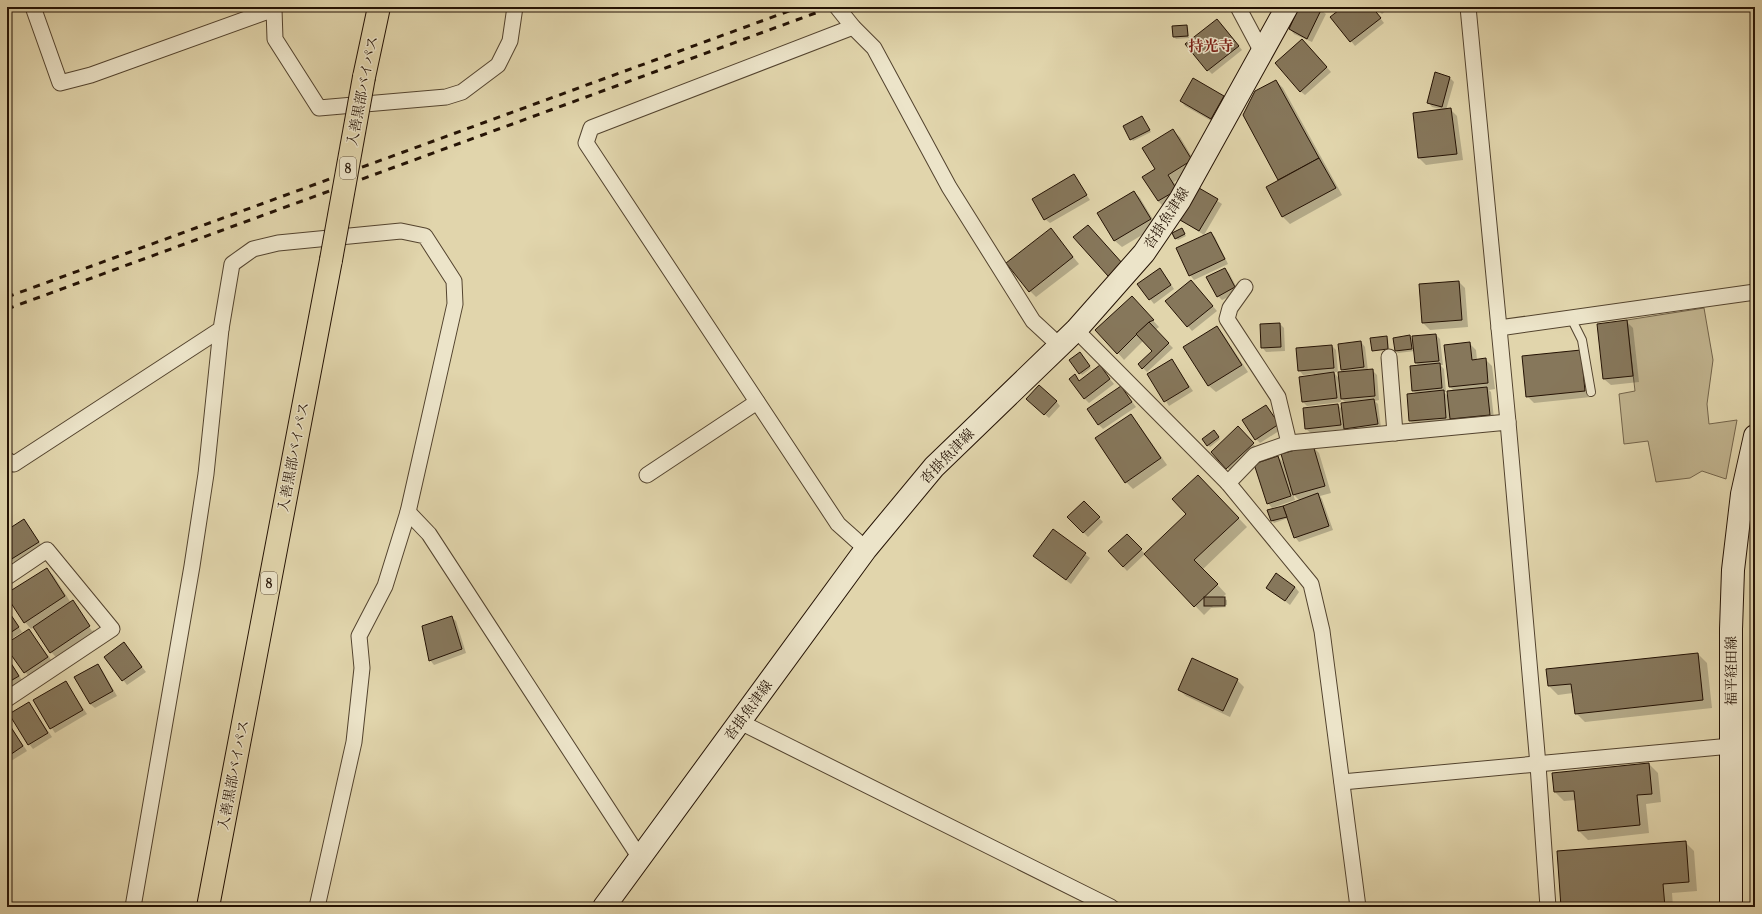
<svg xmlns="http://www.w3.org/2000/svg" width="1762" height="914" font-family="'Sorts Mill Goudy','Noto Serif JP',serif">
<rect width="100%" height="100%" fill="#e1d5ac"/>
<filter id="stains"><feTurbulence type="fractalNoise" baseFrequency=".005" numOctaves="4"/><feColorMatrix values="0 0 0 0 .2 0 0 0 0 .09 0 0 0 0 .02 0 0 0 .5 -.17"/></filter>
<radialGradient id="worn" r=".72"><stop offset=".6" stop-color="#630" stop-opacity="0"/><stop offset="1" stop-color="#630" stop-opacity=".3"/></radialGradient>
<polygon fill="#c1b48f" stroke="#72634a" points="1704,308 1713,360 1707,404 1709,424 1737,420 1726,479 1702,471 1690,478 1656,482 1648,441 1624,444 1619,394 1635,391 1627,320"/>
<g fill="#0003">
<polygon points="1301,7 1316,7 1326,14 1312,42 1294,34 1290,29"/>
<polygon points="1344,7 1372,7 1384,23 1355,46 1351,41"/>
<polygon points="1375,7 1390,7 1382,14"/>
<polygon points="1221,24 1242,50 1212,74 1208,70"/>
<polygon points="1186,26 1188,28 1189,38 1176,39 1174,37"/>
<polygon points="1307,45 1331,72 1305,95 1300,91"/>
<polygon points="1436,74 1450,78 1454,82 1446,110 1451,110 1457,116 1463,160 1426,165 1419,158 1414,114 1445,110 1432,107 1428,102"/>
<polygon points="1194,80 1223,97 1228,101 1215,123 1185,106 1181,101"/>
<polygon points="1276,81 1283,88 1342,195 1290,224 1283,217 1267,187 1279,181 1244,115"/>
<polygon points="1142,117 1151,132 1133,141 1124,126"/>
<polygon points="1173,131 1180,137 1198,167 1174,182 1183,197 1165,208 1158,201 1144,177 1157,169"/>
<polygon points="1074,176 1090,200 1050,223 1045,219"/>
<polygon points="1199,189 1222,204 1204,235 1181,220"/>
<polygon points="1134,192 1140,198 1157,226 1122,247 1115,241 1098,213"/>
<polygon points="1051,230 1079,264 1036,297 1030,291"/>
<polygon points="1183,231 1186,236 1178,240 1176,238"/>
<polygon points="1211,233 1215,237 1228,264 1194,280 1190,275"/>
<polygon points="1224,269 1229,273 1239,292 1222,300 1218,296"/>
<polygon points="1164,274 1174,289 1154,304 1150,299"/>
<polygon points="1191,281 1217,311 1192,331 1167,301"/>
<polygon points="1459,282 1465,288 1468,327 1430,330 1423,323 1420,285"/>
<polygon points="1138,304 1159,327 1155,330 1173,348 1147,372 1139,364 1154,351 1144,340 1124,360 1118,353"/>
<polygon points="1626,321 1633,328 1639,382 1611,385 1604,379"/>
<polygon points="1280,324 1284,328 1285,351 1266,352 1262,347"/>
<polygon points="1217,327 1223,334 1248,372 1216,392 1209,386 1185,348"/>
<polygon points="1436,335 1440,339 1443,365 1440,365 1444,369 1446,392 1444,392 1449,397 1454,391 1450,387 1445,346 1469,343 1476,350 1477,360 1485,359 1492,366 1495,389 1489,390 1491,392 1494,419 1455,423 1449,417 1450,422 1415,425 1410,421 1408,395 1417,394 1413,391 1419,366 1416,363 1415,351 1398,353 1396,351 1395,338 1410,337 1414,340"/>
<polygon points="1386,337 1388,339 1389,348 1373,349"/>
<polygon points="1361,342 1365,347 1368,371 1372,370 1377,375 1379,400 1375,401 1378,404 1381,428 1349,433 1346,429 1311,433 1306,429 1304,409 1338,405 1343,410 1347,404 1341,398 1341,402 1307,406 1303,402 1314,374 1303,375 1299,370 1297,349 1332,346 1336,350 1338,372 1333,372 1340,379 1345,373 1342,370"/>
<polygon points="1081,355 1091,368 1082,375 1070,360"/>
<polygon points="1587,357 1591,397 1534,403 1527,396"/>
<polygon points="1171,360 1193,391 1169,406 1149,375"/>
<polygon points="1100,367 1114,384 1089,403 1084,398 1074,376 1080,381"/>
<polygon points="1121,387 1136,407 1103,429 1099,425"/>
<polygon points="1056,401 1060,406 1049,418 1032,403"/>
<polygon points="1266,406 1282,429 1260,443 1256,439"/>
<polygon points="1130,415 1137,422 1167,465 1133,489 1126,482"/>
<polygon points="1238,428 1257,448 1231,472 1212,452"/>
<polygon points="1215,433 1220,439 1210,447 1208,445"/>
<polygon points="1312,446 1319,453 1331,493 1320,496 1322,499 1333,530 1299,542 1295,537 1288,518 1274,523 1272,521 1300,501 1293,494 1295,500 1272,508 1268,503 1278,457 1285,464"/>
<polygon points="1207,485 1247,527 1203,569 1226,594 1222,598 1227,600 1227,605 1214,605 1212,607 1227,608 1211,608 1204,615 1145,554 1127,571 1109,551 1127,535 1145,554 1188,514"/>
<polygon points="1084,502 1103,522 1088,537 1068,517"/>
<polygon points="24,520 42,546 15,564 7,553 7,531"/>
<polygon points="1053,530 1090,558 1071,584 1039,560"/>
<polygon points="46,569 53,575 71,603 73,602 79,608 76,608 92,631 94,630 96,633 58,659 51,652 34,627 31,629 25,622 7,595"/>
<polygon points="1267,587 1295,587 1299,592 1290,605"/>
<polygon points="7,609 22,632 7,642"/>
<polygon points="451,617 456,621 466,653 434,665 430,660"/>
<polygon points="29,630 52,661 29,677 7,647 7,645"/>
<polygon points="124,644 146,672 127,685 106,657"/>
<polygon points="1698,654 1707,663 1712,708 1585,722 1576,713 1573,693 1558,695 1549,686"/>
<polygon points="7,656 22,680 7,690"/>
<polygon points="97,666 102,670 117,696 95,708 90,704 75,678"/>
<polygon points="1237,680 1244,687 1230,717 1186,696 1179,690"/>
<polygon points="65,682 87,714 55,733 34,701"/>
<polygon points="29,703 52,737 33,749 29,744"/>
<polygon points="7,721 27,751 11,761 7,757"/>
<polygon points="1649,764 1658,773 1661,802 1646,804 1649,833 1588,840 1579,831 1576,800 1564,801 1555,792 1554,774"/>
<polygon points="1685,842 1694,851 1697,891 1672,893 1673,907 1562,907"/>
</g>
<g fill="#86775b" stroke="#241204">
<polygon points="1299,7 1322,8 1307,39 1289,29"/>
<polygon points="1343,7 1372,7 1381,18 1350,42 1330,17"/>
<polygon points="1217,19 1239,46 1207,71 1185,44"/>
<polygon points="1187,25 1188,36 1173,37 1172,26"/>
<polygon points="1302,39 1327,67 1300,92 1275,63"/>
<polygon points="1435,72 1450,77 1442,107 1427,103"/>
<polygon points="1193,78 1224,96 1211,119 1180,101"/>
<polygon points="1276,80 1319,158 1278,180 1243,115 1255,91"/>
<polygon points="1451,108 1457,154 1418,158 1413,113"/>
<polygon points="1142,116 1150,130 1130,140 1123,126"/>
<polygon points="1173,129 1192,160 1168,175 1177,190 1158,201 1142,177 1155,169 1142,148"/>
<polygon points="1319,158 1336,188 1282,217 1266,187"/>
<polygon points="1074,174 1087,195 1044,220 1032,199"/>
<polygon points="1199,188 1218,199 1199,231 1180,220"/>
<polygon points="1134,191 1151,219 1114,241 1097,213"/>
<polygon points="1088,225 1123,264 1108,276 1073,237"/>
<polygon points="1051,228 1073,257 1029,292 1006,263"/>
<polygon points="1182,228 1185,234 1175,239 1172,233"/>
<polygon points="1211,232 1225,259 1189,276 1176,248"/>
<polygon points="1160,268 1171,285 1149,300 1137,284"/>
<polygon points="1225,268 1235,287 1217,297 1206,277"/>
<polygon points="1191,280 1213,306 1187,327 1165,301"/>
<polygon points="1459,281 1462,320 1422,323 1419,284"/>
<polygon points="1132,296 1154,320 1149,322 1117,354 1095,330"/>
<polygon points="1627,320 1633,376 1603,379 1597,324"/>
<polygon points="1149,322 1169,343 1142,369 1138,364 1152,351 1136,334"/>
<polygon points="1280,323 1281,347 1261,348 1260,324"/>
<polygon points="1217,326 1242,365 1208,386 1183,347"/>
<polygon points="1436,334 1439,361 1415,363 1412,336"/>
<polygon points="1410,335 1412,349 1395,351 1393,338"/>
<polygon points="1387,336 1388,349 1372,351 1370,338"/>
<polygon points="1361,341 1364,367 1341,370 1338,344"/>
<polygon points="1470,342 1472,360 1486,358 1488,383 1449,387 1444,345"/>
<polygon points="1332,345 1334,368 1298,371 1296,348"/>
<polygon points="1581,350 1585,391 1526,397 1522,356"/>
<polygon points="1080,352 1090,366 1079,374 1069,360"/>
<polygon points="1172,359 1189,387 1164,402 1147,374"/>
<polygon points="1440,363 1442,388 1412,391 1410,366"/>
<polygon points="1100,365 1110,379 1084,399 1069,379 1075,374 1079,381"/>
<polygon points="1373,369 1375,396 1341,399 1338,372"/>
<polygon points="1334,372 1337,398 1302,402 1299,377"/>
<polygon points="1039,385 1057,401 1044,415 1026,399"/>
<polygon points="1121,386 1132,402 1098,425 1087,409"/>
<polygon points="1487,387 1490,415 1450,419 1447,391"/>
<polygon points="1444,390 1446,418 1409,421 1407,394"/>
<polygon points="1374,399 1378,424 1344,429 1341,403"/>
<polygon points="1338,404 1341,425 1305,429 1303,408"/>
<polygon points="1266,405 1279,424 1255,440 1242,420"/>
<polygon points="1131,414 1161,458 1125,483 1095,438"/>
<polygon points="1238,426 1254,443 1226,469 1211,452"/>
<polygon points="1214,430 1219,437 1207,446 1202,439"/>
<polygon points="1313,445 1325,486 1293,495 1281,454"/>
<polygon points="1278,456 1291,496 1267,504 1254,464"/>
<polygon points="1198,475 1239,518 1194,560 1218,584 1194,607 1144,554 1186,514 1172,499"/>
<polygon points="1318,493 1329,526 1294,538 1283,506"/>
<polygon points="1084,501 1100,517 1083,533 1067,517"/>
<polygon points="1283,506 1287,517 1271,521 1267,510"/>
<polygon points="24,519 39,542 10,560 7,555 7,530"/>
<polygon points="1053,529 1086,553 1066,580 1033,556"/>
<polygon points="1127,534 1142,549 1123,567 1108,551"/>
<polygon points="47,568 65,596 24,623 7,597 7,593"/>
<polygon points="1276,573 1295,587 1285,601 1266,588"/>
<rect x="1204" y="597" width="21" height="9"/>
<polygon points="73,600 90,626 50,653 33,627"/>
<polygon points="7,609 19,627 7,635"/>
<polygon points="452,616 462,649 429,661 422,626"/>
<polygon points="29,629 48,657 24,673 7,649 7,643"/>
<polygon points="124,642 142,667 122,681 104,657"/>
<polygon points="1698,653 1703,700 1575,714 1571,684 1548,686 1546,669"/>
<polygon points="7,657 19,676 7,683"/>
<polygon points="1192,658 1238,679 1223,711 1178,690"/>
<polygon points="98,664 113,691 90,704 74,677"/>
<polygon points="66,681 83,710 50,729 33,700"/>
<polygon points="29,702 48,733 28,745 9,714"/>
<polygon points="7,721 23,746 7,757"/>
<polygon points="1649,763 1652,794 1637,795 1640,825 1578,831 1574,791 1554,792 1552,773"/>
<polygon points="1686,841 1689,882 1663,884 1665,907 1561,907 1557,851"/>
</g>
<g fill="none" stroke-linecap="round" stroke-linejoin="round">
<g stroke="#53432e" stroke-width="10">
<polyline id="service" points="1571,318 1582,340 1591,392"/>
</g>
<g stroke="#53432e" stroke-width="17">
<g id="minor">
<polyline points="33,7 60,83 91,75 274,9 275,39 319,108 446,97 462,92 498,65 510,41 515,7"/>
<polyline points="837,7 853,27 874,48 949,187 1033,321 1060,346"/>
<polyline points="1238,7 1262,52"/>
<polyline points="1468,7 1499,328"/>
<polyline points="853,27 591,128 586,143 838,524 866,549"/>
<polyline points="1245,287 1230,308 1227,319 1278,397 1289,443"/>
<polyline points="1076,330 1228,483 1311,584 1322,631 1358,907"/>
<polyline points="1389,357 1395,433"/>
<polyline points="1508,422 1499,328 1755,292"/>
<polyline points="7,460 14,464 221,329 232,264 253,249 278,243 401,231 425,236 454,281 455,304 408,512 385,586 359,636 362,668 354,742 317,907"/>
<polyline points="647,475 757,402"/>
<polyline points="1228,483 1255,455 1289,443 1508,422 1538,765 1548,907"/>
<polyline points="408,512 429,534 640,858"/>
<polyline points="7,577 47,550 112,629 7,699"/>
<polyline points="740,722 1111,907"/>
<polyline points="1342,782 1731,746"/>
<polyline points="133,907 192,566 206,474 221,329"/>
</g>
</g>
<g stroke="#241204" stroke-width="24">
<g id="secondary">
<polyline points="604,907 866,549 934,467 1076,330 1144,253 1180,200 1287,7"/>
<polyline points="1731,907 1731,629 1733,570 1742,494 1755,436"/>
</g>
</g>
<g stroke="#241204" stroke-width="24">
<g id="trunk">
<polyline points="364,77 379,7"/>
<polyline points="208,907 331,260"/>
</g>
</g>
<use href="#service" stroke="#ece4c9" stroke-width="8"/>
<use href="#minor" stroke="#ece4c9" stroke-width="15"/>
<use href="#secondary" stroke="#ece4c9" stroke-width="22"/>
<use href="#trunk" stroke="#e1d5ac" stroke-width="22"/>
<g stroke="#241204" stroke-width="3" stroke-dasharray="7 7" stroke-linecap="butt">
<polyline points="7,297 800,7"/>
<polyline points="7,309 832,7"/>
</g>
<g stroke="#241204" stroke-width="24" stroke-linecap="butt">
<polyline id="trunk-bridge" points="331,260 364,77"/>
</g>
<use href="#trunk-bridge" stroke="#e1d5ac" stroke-width="22"/>
</g>
<g text-anchor="middle" stroke-width="3" stroke-linejoin="round" paint-order="stroke">
<g fill="#ece4c9" stroke="#60513f" stroke-width="1">
<rect x="340" y="157" width="16" height="22" rx="3"/>
<rect x="261" y="572" width="16" height="22" rx="3"/>
</g>
<g font-size="13" font-weight="bold" fill="#241204">
<text x="348" y="173">8</text>
<text x="269" y="588">8</text>
</g>
<g font-size="14" fill="#241204" stroke="#ece4c9">
<text transform="translate(362 91) rotate(-79)" y="5">入善黒部バイパス</text>
<text transform="translate(1166 218) rotate(-57)" y="5">沓掛魚津線</text>
<text transform="translate(947 456) rotate(-46)" y="5">沓掛魚津線</text>
<text transform="translate(293 457) rotate(-79)" y="5">入善黒部バイパス</text>
<text transform="translate(1731 671) rotate(-90)" y="5">福平経田線</text>
<text transform="translate(748 710) rotate(-54)" y="5">沓掛魚津線</text>
<text transform="translate(233 775) rotate(-79)" y="5">入善黒部バイパス</text>
</g>
<g font-size="15" font-weight="bold" fill="#7a1f14" stroke="#ece4c9">
<text x="1211" y="51">持光寺</text>
</g>
</g>
<rect width="1762" height="914" fill="none" stroke="#e1d5ac" stroke-width="24"/>
<rect x="8" y="8" width="1746" height="898" fill="none" stroke="#241204" stroke-width="2"/>
<rect x="12" y="12" width="1738" height="890" fill="none" stroke="#241204"/>
<rect width="100%" height="100%" filter="url(#stains)"/>
<rect width="100%" height="100%" fill="url(#worn)"/>
</svg>
